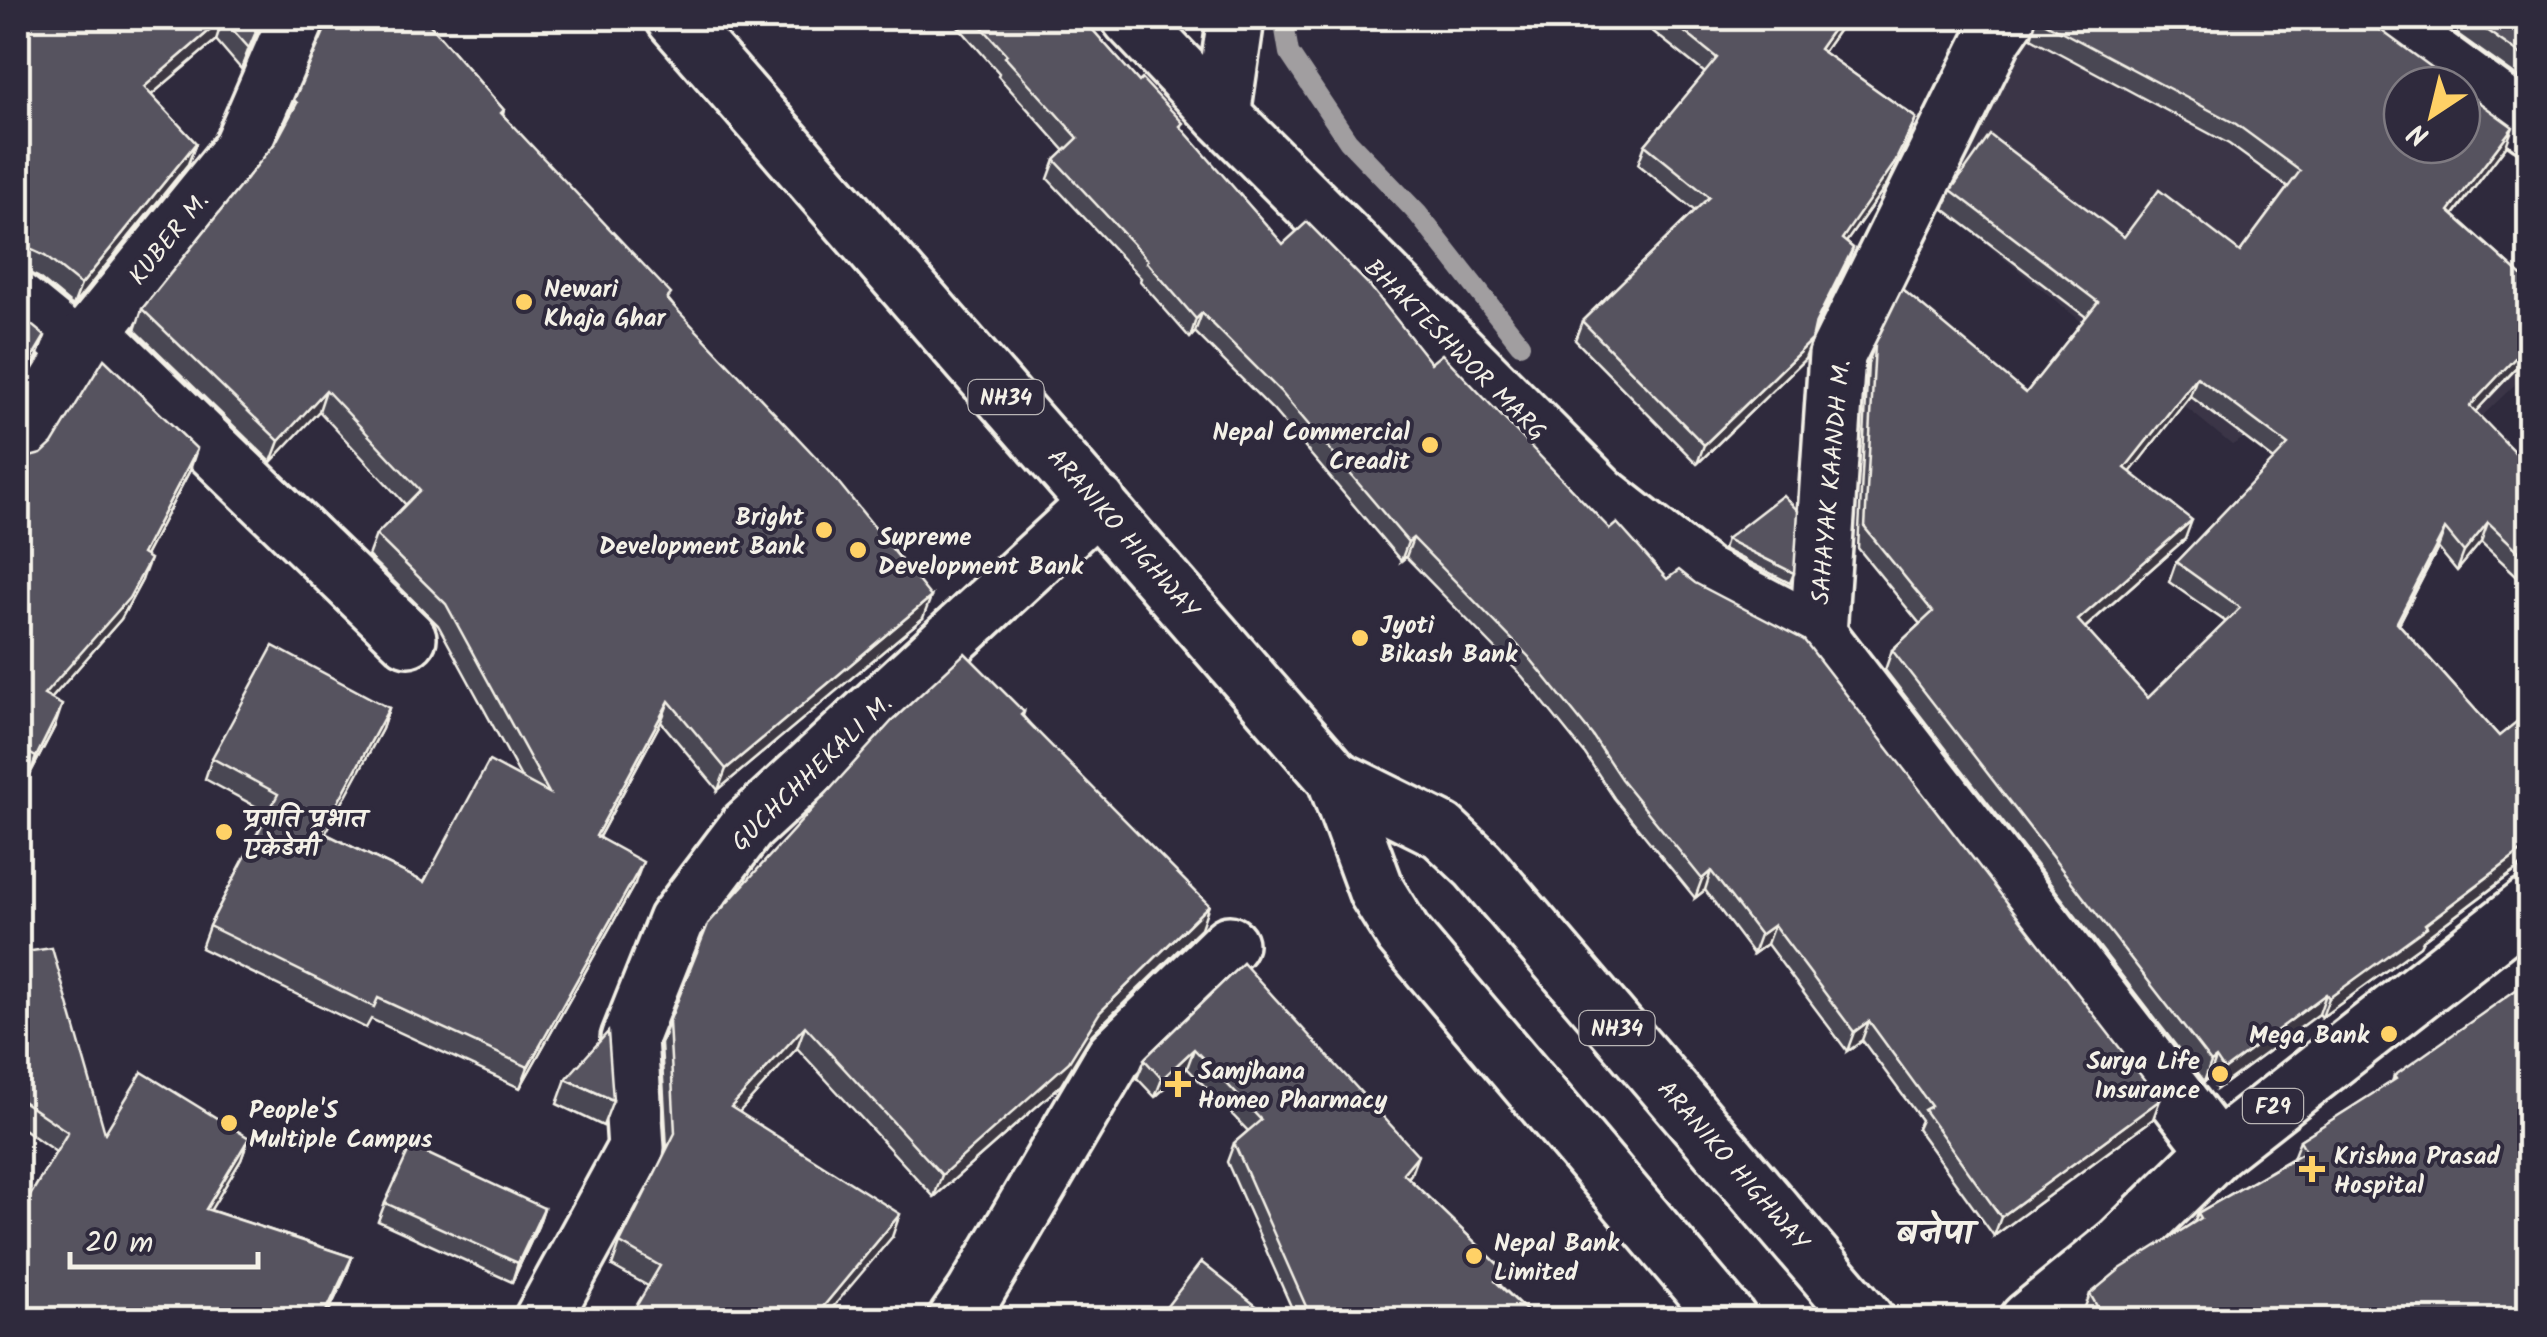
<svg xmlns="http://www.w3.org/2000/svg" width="2547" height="1337" font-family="Kalam,'Playpen Sans Deva',sans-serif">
<rect width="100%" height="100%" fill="#2f2a3d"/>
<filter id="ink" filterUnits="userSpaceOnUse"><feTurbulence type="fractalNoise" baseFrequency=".01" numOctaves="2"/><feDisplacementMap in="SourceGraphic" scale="20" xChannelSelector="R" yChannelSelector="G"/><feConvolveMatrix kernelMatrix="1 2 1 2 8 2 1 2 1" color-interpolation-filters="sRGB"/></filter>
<g filter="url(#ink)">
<polygon fill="#3b3647" points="2013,18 2134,18 2529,292 2529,371 2405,490 2282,416 2232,445 1935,202"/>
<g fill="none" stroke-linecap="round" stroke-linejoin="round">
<polyline stroke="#a19ea0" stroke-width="20" points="1283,18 1289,53 1348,141 1418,214 1520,344"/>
<g stroke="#f4f1e8" stroke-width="62">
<g id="street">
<polyline points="1130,18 1222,115 1602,495 1703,574 1818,634"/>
<polyline points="2007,18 1994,37 1837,355 1818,634 2217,1150"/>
<polyline points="2383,18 2530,125"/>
<polyline points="1222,115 1236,18"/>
<polyline points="18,301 78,350"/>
<polyline points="92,332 408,638"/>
<polyline points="18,448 78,350 240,150 297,18"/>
<polyline points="542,1320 636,1148 629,1039 676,921 747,827 1098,503"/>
<polyline points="956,1320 975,1293 1114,1056 1229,944"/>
</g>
</g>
<g stroke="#f4f1e8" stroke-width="62">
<polyline id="primary" points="2028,1320 2121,1244 2217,1150 2530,905"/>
</g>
<g stroke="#f4f1e8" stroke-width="62">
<g id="highway">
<polyline points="674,18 1335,778 1377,892 1403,934 1729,1320"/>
<polyline points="1335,778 1442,831 1478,865 1866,1320"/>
</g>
</g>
<use href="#street" stroke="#2f2a3d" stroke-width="55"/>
<use href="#primary" stroke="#2f2a3d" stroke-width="55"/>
<use href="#highway" stroke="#2f2a3d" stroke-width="55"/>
</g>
<g fill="#4a4752" stroke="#f4f1e8" stroke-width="2.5" fill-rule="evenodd">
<polygon points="18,18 263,18 241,69 216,40 151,95 196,143 188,164 73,306 38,277 22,270"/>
<polygon points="327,18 424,18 504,110 503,115 669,300 923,618 718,790 661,722 599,837 635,883 520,1088 371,1019 366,1028 201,948 209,926 268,813 205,779 212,758 389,708 382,729 325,833 424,882 522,779 438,625 368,556 376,535 406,505 319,411 271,462 135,330 142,309 276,142 287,121 326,26"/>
<polygon points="951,18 1082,18 1283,244 1431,363 2153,1119 1994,1236 1917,1129 1921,1120 1862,1040 1847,1051 1767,944 1753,954 1705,890 1695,898 1614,798 1585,754 1522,676 1406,557 1401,561 1273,410 1195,332 1190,338 1140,281 1141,278 1048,179 1055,160 1065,151 998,76 999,73"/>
<polygon points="1636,18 1847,18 1823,52 1916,118 1909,138 1887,184 1846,242 1853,248 1846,267 1814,330 1805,359 1697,464 1575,340 1582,321 1695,211 1638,164 1645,145 1705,73"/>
<path d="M 2037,18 L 2366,18 L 2506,146 L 2454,215 L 2530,283 L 2530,354 L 2475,412 L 2530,468 L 2530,588 L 2481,542 L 2457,571 L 2438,548 L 2399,624 L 2499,736 L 2523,723 L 2530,717 L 2530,860 L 2423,940 L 2420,946 L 2322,1017 L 2319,1014 L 2217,1089 L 2209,1078 L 2204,1082 L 1885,670 L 1892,650 L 1920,624 L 1858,548 L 1868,363 L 1875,344 L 2026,393 L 2086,317 L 1944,209 L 1951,190 L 2124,237 L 2240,252 L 2288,187 L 2229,144 L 2031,38 ZM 2190,396 L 2274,460 L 2176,562 L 2169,582 L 2226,622 L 2148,698 L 2085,628 L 2185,539 L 2130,472 Z"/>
<polygon points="2435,18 2530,18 2530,86"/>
<polygon points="18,456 26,458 190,470 145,556 142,580 121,619 51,699 55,726 28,778 18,772"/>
<polygon points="1726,539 1794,573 1790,583 1723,549"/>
<polygon points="1024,712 1023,716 1201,928 1092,1034 1061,1085 934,1197 797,1048 739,1112 892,1237 648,1286 612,1266 620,1243 667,1150 661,1044 669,1022"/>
<polygon points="18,953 105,1133 249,1138 241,1160 210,1210 352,1257 344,1279 325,1319 18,1320 18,1216 56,1152 18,1125"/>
<polygon points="1243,963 1411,1174 1408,1178 1505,1271 1500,1285 1536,1320 1297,1320 1227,1162 1234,1143 1248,1131 1187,1068 1155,1097 1137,1078 1146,1057"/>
<polygon points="2394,1076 2530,1320 2083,1320 2081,1317 2090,1294 2194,1222 2198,1213 2293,1158 2300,1140 2392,1082"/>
<polygon points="566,1079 613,1100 603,1126 557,1104"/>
<polygon points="385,1203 544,1208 538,1226 512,1282 378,1221"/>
</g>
<g fill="#3c3942" stroke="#f4f1e8" stroke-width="2.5">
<polygon points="262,18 263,18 241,69 249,48"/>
<polygon points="1841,18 1847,18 1812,68 1819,49"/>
<polygon points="223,19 216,40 136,108 144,87"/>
<polygon points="1916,118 1909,138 1887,184 1835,258 1842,239"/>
<polygon points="2513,127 2506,146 2442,230 2449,211"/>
<polygon points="196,143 188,164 73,306 81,285"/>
<polygon points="1853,248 1846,267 1809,341 1816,322"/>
<polygon points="30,249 22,270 18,271 18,250"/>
<polygon points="1202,313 1195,332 1190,338 1196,319"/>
<polygon points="45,336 37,357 18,389 18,381"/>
<polygon points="1812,340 1805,359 1697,464 1704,445"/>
<polygon points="2530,342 2530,353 2463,425 2470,406"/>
<polygon points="2197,377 2190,396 2118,488 2125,468"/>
<polygon points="326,390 319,411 271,462 279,441"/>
<polygon points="197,449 190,470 135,575 142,554"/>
<polygon points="2192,520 2185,539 2071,640 2078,620"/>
<polygon points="2488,522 2481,542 2457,571 2464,552"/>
<polygon points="2445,529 2438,548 2390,641 2397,622"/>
<polygon points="1413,538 1406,557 1401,561 1408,542"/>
<polygon points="150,559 142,580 121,619 36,716 44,695"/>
<polygon points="931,597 923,618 718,790 726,769"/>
<polygon points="669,701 661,722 588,857 596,836"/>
<polygon points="62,705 55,726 28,778 36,757"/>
<polygon points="389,708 382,729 315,853 322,832"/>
<polygon points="2530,845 2529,860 2423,940 2420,946 2322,1017 2329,998"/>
<polygon points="643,862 635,883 520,1088 528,1067"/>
<polygon points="1711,871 1705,890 1695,898 1702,879"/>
<polygon points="1209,905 1201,928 1092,1034 1061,1085 934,1197 942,1175 1100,1012"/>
<polygon points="1774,925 1767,944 1753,954 1760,935"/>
<polygon points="2326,994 2319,1014 2217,1089 2224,1070"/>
<polygon points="1869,1021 1862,1040 1847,1051 1854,1032"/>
<polygon points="805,1026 797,1048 723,1130 731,1107"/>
<polygon points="1194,1049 1187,1068 1155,1097 1162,1079"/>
<polygon points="2216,1058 2209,1078 2204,1082 2211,1062"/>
<polygon points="2160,1100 2153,1119 1994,1236 2001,1217"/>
<polygon points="249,1138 241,1160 198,1231 206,1209"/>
<polygon points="1418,1155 1411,1174 1397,1192 1403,1173"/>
<polygon points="544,1208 538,1226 512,1282 518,1263"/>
<polygon points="900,1214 892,1237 822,1320 812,1320"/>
<polygon points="352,1257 344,1279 325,1320 322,1320"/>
</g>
<g fill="#56525f" stroke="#f4f1e8" stroke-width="2.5" fill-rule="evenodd">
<polygon points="18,18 262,18 249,48 223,19 144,87 196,143 81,285 45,256 30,249 18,250"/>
<polygon points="330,18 424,18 504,110 501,113 671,294 667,299 830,472 931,597 726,769 669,701 596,836 643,862 528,1067 378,998 374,1007 209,926 278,794 212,758 273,646 389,708 322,832 424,882 489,761 549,793 446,604 376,535 420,490 326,390 279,441 142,309 276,142 297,103 294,100"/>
<polygon points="974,18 1082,18 1139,82 1142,79 1183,123 1180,126 1283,244 1307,222 1370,286 1431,363 1442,354 1610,529 1617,523 1667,579 1679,570 1695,583 1804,640 2160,1100 2001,1217 1924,1110 1931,1106 1869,1021 1854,1032 1774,925 1760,935 1711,871 1702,879 1621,779 1592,735 1529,657 1413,538 1408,542 1280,391 1202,313 1196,319 1147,262 1148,260 1055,160 1078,138 1005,57 1007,55"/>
<polygon points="1667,18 1841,18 1819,49 1916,118 1894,164 1842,239 1853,248 1816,322 1812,340 1704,445 1582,321 1709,197 1645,145 1717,58"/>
<path d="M 2039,18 L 2366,18 L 2371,23 L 2456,85 L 2402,85 L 2402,145 L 2462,145 L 2462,90 L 2513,127 L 2449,211 L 2530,283 L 2530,342 L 2470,406 L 2530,468 L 2530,562 L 2488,522 L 2464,552 L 2445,529 L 2397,622 L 2499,736 L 2520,719 L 2523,723 L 2530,717 L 2530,845 L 2425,924 L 2427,927 L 2329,998 L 2326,994 L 2224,1070 L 2216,1058 L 2211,1062 L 1892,650 L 1933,612 L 1865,528 L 1875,344 L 1902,289 L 2026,393 L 2098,302 L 1951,190 L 1990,135 L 2124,237 L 2159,190 L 2240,252 L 2300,171 L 2236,124 L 2038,19 ZM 2197,377 L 2288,445 L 2176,562 L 2240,608 L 2148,698 L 2078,620 L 2192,520 L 2125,468 Z"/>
<polygon points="2469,18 2530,18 2530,61"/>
<polygon points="18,314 45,336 18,381"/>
<polygon points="104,359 197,449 142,554 150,559 129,598 44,695 62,705 36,757 18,747 18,456 26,458 41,454 52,444"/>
<polygon points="1783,495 1798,511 1794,573 1726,539"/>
<polygon points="965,653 1024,712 1021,715 1209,905 1100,1012 1069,1062 942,1175 805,1026 731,1107 900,1214 812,1320 628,1320 660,1266 620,1243 675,1133 669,1022 708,924 892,721"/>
<polygon points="52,948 105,1133 142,1072 249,1138 206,1209 352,1257 323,1318 327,1320 18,1320 18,1259 23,1252 18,1249 18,1216 68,1132 18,1098 18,953"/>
<polygon points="1243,963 1418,1155 1403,1173 1505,1271 1495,1281 1536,1320 1312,1320 1234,1143 1261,1120 1194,1049 1162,1079 1144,1059"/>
<polygon points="2530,980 2530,1320 2105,1320 2090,1294 2120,1269 2201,1218 2198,1213 2306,1151 2300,1140 2396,1079 2394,1076"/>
<polygon points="608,1032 613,1100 566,1079"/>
<polygon points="411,1146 544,1208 518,1263 385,1203"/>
<polygon points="1201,1262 1274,1320 1160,1320 1158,1318"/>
</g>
</g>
<g fill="#ffd166" stroke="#2f2a3d" stroke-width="4">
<circle cx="524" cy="302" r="10"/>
<circle cx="1430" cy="445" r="10"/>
<circle cx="824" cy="530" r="10"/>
<circle cx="858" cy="550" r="10"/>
<circle cx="1360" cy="638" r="10"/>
<circle cx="224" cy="832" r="10"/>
<circle cx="2389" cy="1034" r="10"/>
<circle cx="2220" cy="1074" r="10"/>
<path d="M1173 1069h10v10h10v10h-10v10h-10v-10h-10v-10h10z"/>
<circle cx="229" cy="1123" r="10"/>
<path d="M2307 1154h10v10h10v10h-10v10h-10v-10h-10v-10h10z"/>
<circle cx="1474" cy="1256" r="10"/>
</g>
<g text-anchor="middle" stroke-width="8" stroke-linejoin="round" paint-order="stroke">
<g fill="#2f2a3d" stroke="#b9b5b5" stroke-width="2.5">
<rect x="968.5" y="380" width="75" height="34" rx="8"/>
<rect x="1579.5" y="1011" width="75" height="34" rx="8"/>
<rect x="2243" y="1089" width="60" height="34" rx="8"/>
</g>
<g font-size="22" font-weight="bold" fill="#f4f1e8">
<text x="1006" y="405">NH34</text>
<text x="1617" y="1036">NH34</text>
<text x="2273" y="1114">F29</text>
</g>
<g font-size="25" fill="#f4f1e8" stroke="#2f2a3d">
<text transform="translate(168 238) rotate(-51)" y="9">KUBER M.</text>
<text transform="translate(1456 349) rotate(45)" y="9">BHAKTESHWOR MARG</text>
<text transform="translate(1830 482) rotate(-85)" y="9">SAHAYAK KAANDH M.</text>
<text transform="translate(1124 533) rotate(49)" y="9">ARANIKO HIGHWAY</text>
<text transform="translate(811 772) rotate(-44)" y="9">GUCHCHHEKALI M.</text>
<text transform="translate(1734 1165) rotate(49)" y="9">ARANIKO HIGHWAY</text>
</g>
<g font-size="25" font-weight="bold" fill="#f4f1e8" stroke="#2f2a3d" text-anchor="start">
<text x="544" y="297">Newari<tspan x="544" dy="29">Khaja Ghar</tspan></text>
<text x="1410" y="440" text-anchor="end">Nepal Commercial<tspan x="1410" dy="29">Creadit</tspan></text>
<text x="804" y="525" text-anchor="end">Bright<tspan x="804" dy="29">Development Bank</tspan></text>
<text x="878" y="545">Supreme<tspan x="878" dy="29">Development Bank</tspan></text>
<text x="1380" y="633">Jyoti<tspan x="1380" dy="29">Bikash Bank</tspan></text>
<text x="244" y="827">प्रगति प्रभात<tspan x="244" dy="29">एकेडेमी</tspan></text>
<text x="2369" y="1043" text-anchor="end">Mega Bank</text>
<text x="2200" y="1069" text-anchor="end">Surya Life<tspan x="2200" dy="29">Insurance</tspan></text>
<text x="1198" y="1079">Samjhana<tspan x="1198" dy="29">Homeo Pharmacy</tspan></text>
<text x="249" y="1118">People'S<tspan x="249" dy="29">Multiple Campus</tspan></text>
<text x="2334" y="1164">Krishna Prasad<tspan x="2334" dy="29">Hospital</tspan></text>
<text x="1494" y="1251">Nepal Bank<tspan x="1494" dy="29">Limited</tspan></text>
</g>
<g font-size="35" font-weight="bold" fill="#f4f1e8" stroke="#2f2a3d">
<text x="1934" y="1244">बनेपा</text>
</g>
</g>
<rect width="2547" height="1337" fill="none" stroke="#2f2a3d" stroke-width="60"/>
<rect x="30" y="30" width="2487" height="1277" fill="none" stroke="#f4f1e8" stroke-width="4" filter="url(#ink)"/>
<g transform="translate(2432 115) rotate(215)"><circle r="48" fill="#2f2a3d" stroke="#7e7a81" stroke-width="2.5"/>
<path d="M0-8L18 38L0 25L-18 38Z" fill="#ffd166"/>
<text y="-15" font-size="28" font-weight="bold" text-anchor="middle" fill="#f4f1e8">N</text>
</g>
<path d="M70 1252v15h188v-15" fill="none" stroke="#f4f1e8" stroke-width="5"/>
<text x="85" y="1252" font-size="30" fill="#f4f1e8" stroke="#2f2a3d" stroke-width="8" paint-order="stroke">20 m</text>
</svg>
